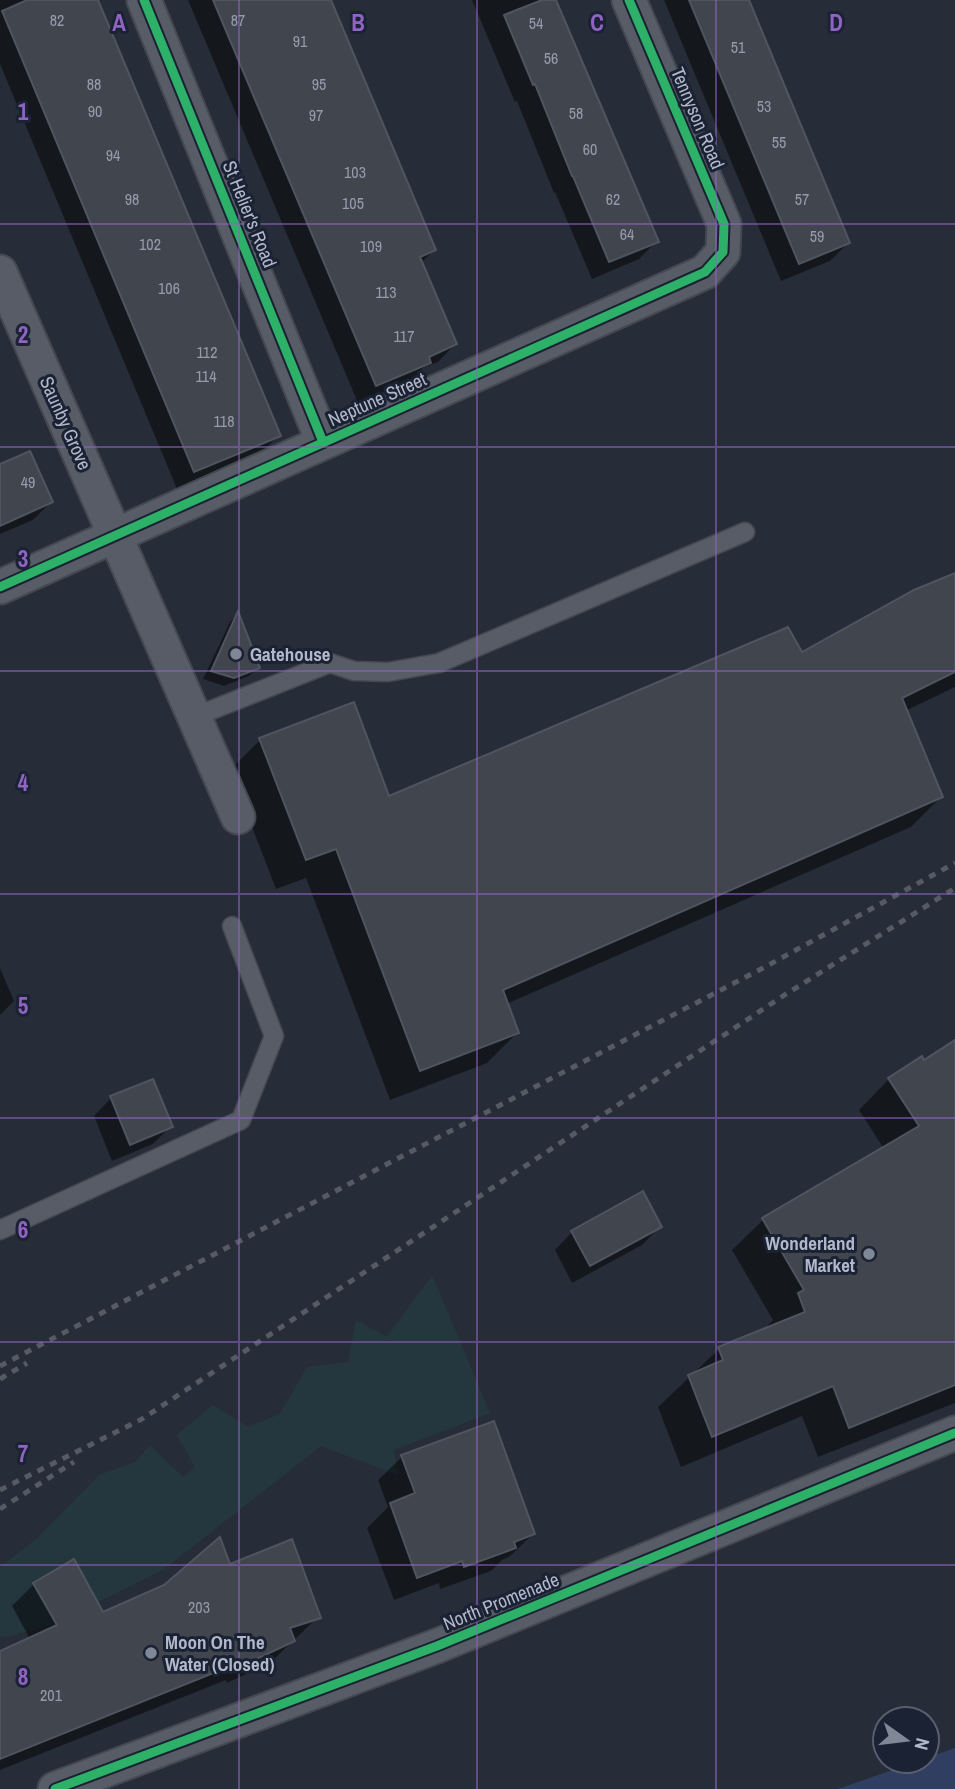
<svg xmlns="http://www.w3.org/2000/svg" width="955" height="1789" font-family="'Archivo Narrow',sans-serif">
<rect width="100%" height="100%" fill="#272d38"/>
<polygon fill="#24373e" points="432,1275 490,1413 394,1450 398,1475 321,1446 164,1569 54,1624 6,1637 0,1636 0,1567 36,1539 99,1475 135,1462 150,1445 183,1477 195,1467 177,1435 213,1405 248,1427 280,1414 307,1367 348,1362 356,1320 387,1337"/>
<polygon fill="#303f61" points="955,1748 955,1789 838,1789 918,1761 927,1761 927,1758"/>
<g fill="#0007">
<polygon points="0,0 96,0 279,435 261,453 177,489 0,64"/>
<polygon points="188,0 329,0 434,250 421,263 455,344 438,362 423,368 411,380 358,403"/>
<polygon points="472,0 554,0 657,241 639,259 592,279 555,192 554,193 517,101 515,102"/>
<polygon points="664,0 748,0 848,243 830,261 781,281"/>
<polygon points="0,466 51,502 33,520 0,534"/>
<polygon points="955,575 955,687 905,711 941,797 911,827 506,1004 517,1033 487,1063 390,1100 306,878 276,889 230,770 260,740 388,798 801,654"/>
<polygon points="238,614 257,668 249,676 224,686 203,679 230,622"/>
<polygon points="0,968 14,1001 0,1015"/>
<polygon points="955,1061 955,1403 818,1457 802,1416 681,1467 658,1407 719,1349 769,1328 768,1325 773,1320 732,1250 763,1220 884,1149 859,1110 889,1079 924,1062"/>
<polygon points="111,1098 171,1126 153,1144 112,1161 94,1116"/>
<polygon points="660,1227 642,1245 572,1283 555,1250 572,1232"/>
<polygon points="402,1457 533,1534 509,1557 502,1560 491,1571 440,1589 439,1583 394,1600 367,1528 388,1507 378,1480"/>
<polygon points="229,1566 318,1617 270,1663 227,1683 226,1680 0,1770 0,1653 30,1639 12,1606 34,1584 103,1615"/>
</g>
<g fill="#40454e" stroke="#4f5560" stroke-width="2">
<polygon points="27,0 98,0 281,436 194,472 2,11"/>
<polygon points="213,0 331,0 436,250 420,257 457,344 429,357 431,363 376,386"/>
<polygon points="542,0 556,0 659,242 609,262 573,176 572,176 535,84 533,85 504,15"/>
<polygon points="689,0 749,0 850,243 799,264"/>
<polygon points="30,451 53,502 0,526 0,464"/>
<polygon points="955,573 955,672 902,698 943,797 503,990 519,1033 420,1071 336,849 306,860 259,738 354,702 389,796 788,627 802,652 914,590"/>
<polygon points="238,611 260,668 234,678 211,671"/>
<polygon points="955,1040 955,1385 849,1428 833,1386 712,1437 688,1375 723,1360 718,1347 805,1312 798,1293 804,1290 762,1218 919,1126 888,1078 922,1056 924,1060"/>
<polygon points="153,1079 173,1127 130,1145 110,1096"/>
<polygon points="643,1191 662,1227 590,1266 571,1231"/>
<polygon points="494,1421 535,1534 514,1542 516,1548 464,1567 462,1561 417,1578 390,1503 415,1493 401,1455"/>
<polygon points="220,1537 230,1564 292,1539 321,1618 290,1628 295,1641 250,1662 248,1659 0,1759 0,1651 57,1625 33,1583 74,1559 103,1612 164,1585"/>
</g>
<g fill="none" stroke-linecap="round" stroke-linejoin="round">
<g stroke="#444851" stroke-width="21">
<g id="service">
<polyline points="194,717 330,663 354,671 388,672 439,663 745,532"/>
<polyline points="0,1230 241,1120 274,1036 232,926"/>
</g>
</g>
<g stroke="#444851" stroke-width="37">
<g id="minor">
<polyline points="144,0 323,442"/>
<polyline points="0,272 238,817"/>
<polyline points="0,587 705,272 723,252 724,224 629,0"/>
<polyline points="55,1789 437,1646 955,1433"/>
</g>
</g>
<use href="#service" stroke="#585c66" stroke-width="18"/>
<use href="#minor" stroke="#585c66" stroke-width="33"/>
<g stroke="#565a63" stroke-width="5" stroke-dasharray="7 7" stroke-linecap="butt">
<polyline points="0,1366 763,968 955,863"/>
<polyline points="0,1379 27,1363"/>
<polyline points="0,1490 142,1419 783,996 955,888"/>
<polyline points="0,1509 74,1462"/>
</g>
<g stroke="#1a2233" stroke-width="13">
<g id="cycleway">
<polyline points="144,0 323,442"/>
<polyline points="0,587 705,272 723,252 724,224 629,0"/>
<polyline points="55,1789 437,1646 955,1433"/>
</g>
</g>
<use href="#cycleway" stroke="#2db169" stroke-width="9"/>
</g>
<path fill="none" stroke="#9064c3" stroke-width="2" stroke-opacity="0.55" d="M 239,0 L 239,1789M 477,0 L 477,1789M 716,0 L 716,1789M 0,224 L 955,224M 0,447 L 955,447M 0,671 L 955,671M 0,894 L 955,894M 0,1118 L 955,1118M 0,1342 L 955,1342M 0,1565 L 955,1565"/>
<g fill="#808797" stroke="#1a2233" stroke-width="2.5">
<circle cx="236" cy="654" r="7"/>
<circle cx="869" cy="1254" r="7"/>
<circle cx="151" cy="1653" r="7"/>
</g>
<g text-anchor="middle" stroke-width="6" stroke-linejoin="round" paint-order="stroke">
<g font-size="16" fill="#949bab">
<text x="57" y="26">82</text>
<text x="238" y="26">87</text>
<text x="536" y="29">54</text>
<text x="300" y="47">91</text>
<text x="738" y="53">51</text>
<text x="551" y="64">56</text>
<text x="94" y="90">88</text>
<text x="319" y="90">95</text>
<text x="764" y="112">53</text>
<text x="95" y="117">90</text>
<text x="576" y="119">58</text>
<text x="316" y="121">97</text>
<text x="779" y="148">55</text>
<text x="590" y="155">60</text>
<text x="113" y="161">94</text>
<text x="355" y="178">103</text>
<text x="132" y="205">98</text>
<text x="613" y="205">62</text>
<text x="802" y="205">57</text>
<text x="353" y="209">105</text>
<text x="627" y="240">64</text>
<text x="817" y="242">59</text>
<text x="150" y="250">102</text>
<text x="371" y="252">109</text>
<text x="169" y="294">106</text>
<text x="386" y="298">113</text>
<text x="404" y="342">117</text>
<text x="207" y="358">112</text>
<text x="206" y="382">114</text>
<text x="224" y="427">118</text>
<text x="28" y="488">49</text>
<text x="199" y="1613">203</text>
<text x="51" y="1701">201</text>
</g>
<g font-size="19" fill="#b0b8ca" stroke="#1a2233">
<text transform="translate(698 118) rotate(67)" y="7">Tennyson Road</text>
<text transform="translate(250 214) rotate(68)" y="7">St Helier's Road</text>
<text transform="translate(377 399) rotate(-24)" y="7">Neptune Street</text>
<text transform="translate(66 423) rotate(66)" y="7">Saunby Grove</text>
<text transform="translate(501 1601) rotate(-22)" y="7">North Promenade</text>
</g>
<g font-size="19" font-weight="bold" fill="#b0b8ca" stroke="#1a2233" text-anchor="start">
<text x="250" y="661">Gatehouse</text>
<text x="855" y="1250" text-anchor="end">Wonderland<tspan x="855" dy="22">Market</tspan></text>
<text x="165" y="1649">Moon On The<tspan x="165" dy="22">Water (Closed)</tspan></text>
</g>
</g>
<g font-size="23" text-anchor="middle" font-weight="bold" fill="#9064c3" stroke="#1a2233" stroke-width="6" stroke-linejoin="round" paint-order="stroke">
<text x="119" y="31">A</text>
<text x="358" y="31">B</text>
<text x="597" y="31">C</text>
<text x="836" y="31">D</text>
<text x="23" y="120">1</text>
<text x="23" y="343">2</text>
<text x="23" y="567">3</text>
<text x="23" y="791">4</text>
<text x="23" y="1014">5</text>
<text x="23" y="1238">6</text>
<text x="23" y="1462">7</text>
<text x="23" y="1685">8</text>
</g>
<g transform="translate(906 1740) rotate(104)"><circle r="33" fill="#1a2233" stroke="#565e6f" stroke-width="2"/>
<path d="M0-5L12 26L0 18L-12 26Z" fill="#808797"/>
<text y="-10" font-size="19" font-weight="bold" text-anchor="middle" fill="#b0b8ca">N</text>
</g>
</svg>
